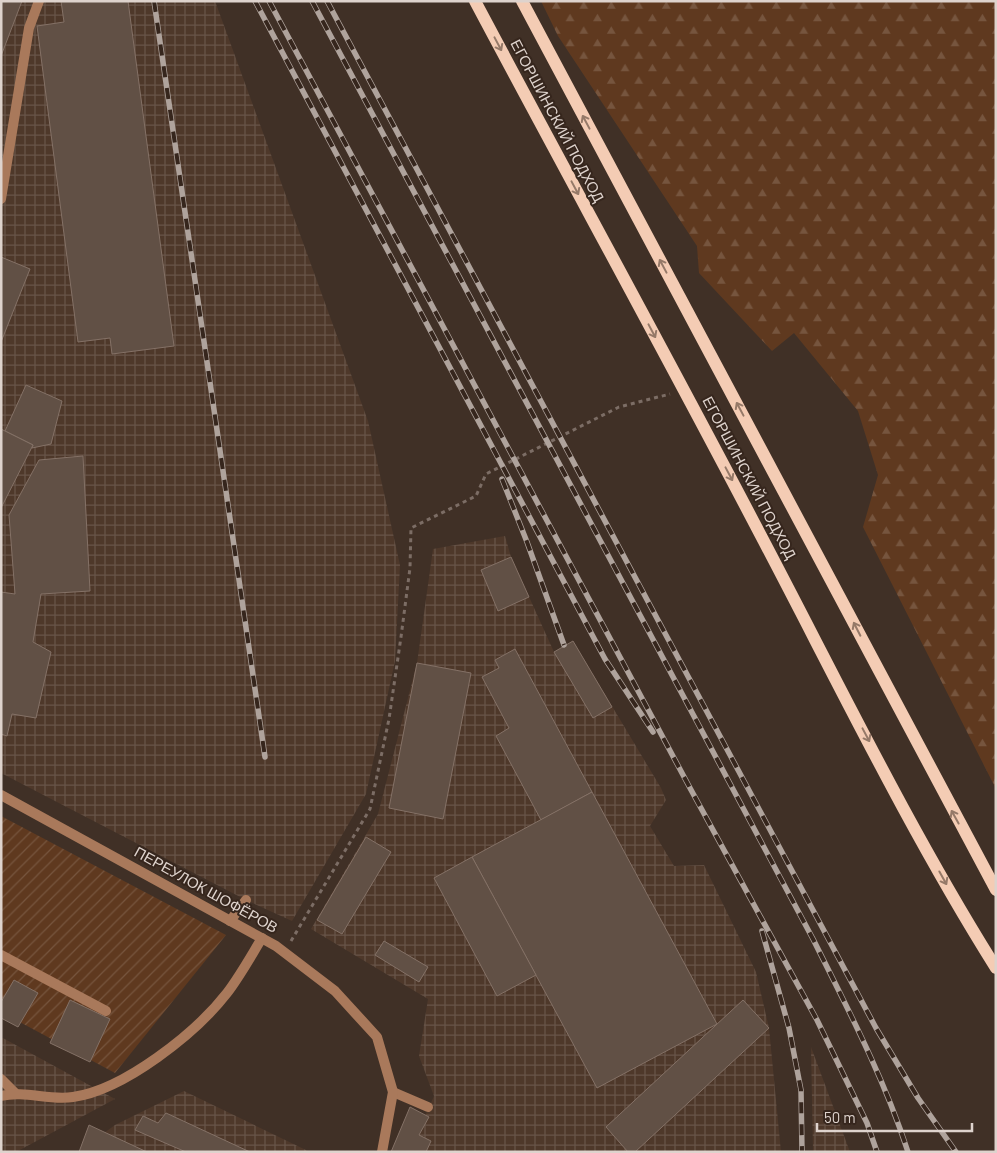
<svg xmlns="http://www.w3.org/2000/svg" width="997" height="1153" font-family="Barlow,sans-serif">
<defs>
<pattern id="industrial-grid" width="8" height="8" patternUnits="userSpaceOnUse" patternTransform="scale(1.25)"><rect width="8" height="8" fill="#4e382a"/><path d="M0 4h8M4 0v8" fill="none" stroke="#675448"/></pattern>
<pattern id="forest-firs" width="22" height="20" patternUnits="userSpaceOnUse" patternTransform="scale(1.25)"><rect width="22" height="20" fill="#5f391f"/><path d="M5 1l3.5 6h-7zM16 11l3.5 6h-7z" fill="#76553e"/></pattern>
<pattern id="garden-furrows" width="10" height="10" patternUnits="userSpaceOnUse" patternTransform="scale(1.25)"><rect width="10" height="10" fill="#5f391f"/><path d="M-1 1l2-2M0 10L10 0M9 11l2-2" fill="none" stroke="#76553e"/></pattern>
</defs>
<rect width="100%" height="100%" fill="#403026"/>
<g fill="url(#industrial-grid)">
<polygon points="1,1 215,1 368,421 400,565 395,661 366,794 292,921 246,900 1,773"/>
<polygon points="505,536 511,557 554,652 573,641 661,788 666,800 650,826 674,866 704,865 756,972 769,1028 781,1152 409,1152 434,1096 419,1056 428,999 311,929 378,814 417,663 433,549"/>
<polygon points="1,1037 115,1099 16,1152 1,1152"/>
<polygon points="811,1047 850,1152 813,1152"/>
<polygon points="184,1091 310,1152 78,1152 115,1125"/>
</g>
<polygon fill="url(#forest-firs)" points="541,1 996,1 996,789 863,527 878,475 858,411 794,333 772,351 699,273 697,246 558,36"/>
<polygon fill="url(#garden-furrows)" points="1,816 226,935 115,1073 1,1012"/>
<g fill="#615045" stroke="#847166">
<polygon points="1,1 22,1 1,56"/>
<polygon points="61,1 128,1 174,346 112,354 110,338 78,342 37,26 64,22"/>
<polygon points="1,257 30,269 1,342"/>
<polygon points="26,385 62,401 51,444 32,448 33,445 5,431"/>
<polygon points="1,429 33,445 1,508"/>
<polygon points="83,456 90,591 41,594 33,642 51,652 36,718 12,714 7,736 1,734 1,592 15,594 9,515 39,460"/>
<polygon points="511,557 529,597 498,611 481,570"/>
<polygon points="573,641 612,707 593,718 554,652"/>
<polygon points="515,649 592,792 541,820 496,736 509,728 482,677 499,668 495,660"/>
<polygon points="417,663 471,673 443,819 389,808"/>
<polygon points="592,792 717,1024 597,1088 472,857"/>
<polygon points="366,837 391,852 342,934 317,920"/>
<polygon points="472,857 536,975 497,996 434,878"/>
<polygon points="384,941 428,967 419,982 375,955"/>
<polygon points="14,980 38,993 18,1027 1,1018 1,1002"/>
<polygon points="70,1000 110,1019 90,1062 50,1043"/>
<polygon points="743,1000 769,1028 635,1152 628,1152 606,1127"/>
<polygon points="410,1107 429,1117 419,1135 431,1141 426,1152 391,1152"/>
<polygon points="166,1113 250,1152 186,1152 135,1130 143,1116 158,1123"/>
<polygon points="89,1125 147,1152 79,1152"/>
</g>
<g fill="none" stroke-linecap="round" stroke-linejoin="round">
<polyline stroke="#7c6d65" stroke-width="3" stroke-dasharray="4 4" stroke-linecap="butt" points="291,941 370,809 389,719 401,637 410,568 411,528 476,496 486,474 619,407 670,394"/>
<g stroke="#a9795b" stroke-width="10">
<polyline points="1,199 29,28 39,1"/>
<polyline points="230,921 246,900"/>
<polyline points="1,955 106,1011"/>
<polyline points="1,1079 15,1093"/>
<polyline points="393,1092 428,1107"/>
<path d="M 1,1096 C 25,1090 49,1101 73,1097 C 124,1090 196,1033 227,993 C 240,976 251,956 262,938"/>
</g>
<polyline stroke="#a9795b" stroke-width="10" points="1,795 276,946 335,991 377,1037 393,1092 382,1152"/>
<g stroke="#f4ccb4" stroke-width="12">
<path d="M 475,1 C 569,178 666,354 759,532 C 836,678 908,828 996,968"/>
<polyline points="522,1 996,890"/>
</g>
<g stroke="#afa39c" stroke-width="5.5">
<g id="rail">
<polyline points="154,1 265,757"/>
<polyline points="255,1 605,659 653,732"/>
<polyline points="269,1 690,788 817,1020 867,1123 877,1152"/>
<path d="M 312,1 L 813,939 C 848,1009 884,1078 908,1152"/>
<polyline points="327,1 876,1028 918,1098 956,1152"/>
<polyline points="502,479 527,542 564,645"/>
<polyline points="762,931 789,1028 801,1090 802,1152"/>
</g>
</g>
<use href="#rail" stroke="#36261d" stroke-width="4" stroke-dasharray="11" stroke-linecap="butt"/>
</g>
<defs><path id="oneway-shaft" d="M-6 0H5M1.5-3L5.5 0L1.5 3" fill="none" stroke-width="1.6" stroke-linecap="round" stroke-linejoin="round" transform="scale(1.25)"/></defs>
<g stroke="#957968">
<use href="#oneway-shaft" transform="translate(498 44) rotate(62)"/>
<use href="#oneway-shaft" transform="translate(586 122) rotate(-118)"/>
<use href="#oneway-shaft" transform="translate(575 188) rotate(62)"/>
<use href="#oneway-shaft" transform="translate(663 266) rotate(-118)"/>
<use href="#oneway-shaft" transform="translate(652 331) rotate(62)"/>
<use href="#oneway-shaft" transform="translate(740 409) rotate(-118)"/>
<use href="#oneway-shaft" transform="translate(729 474) rotate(62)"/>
<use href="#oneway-shaft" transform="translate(857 629) rotate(-117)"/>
<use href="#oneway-shaft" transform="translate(866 735) rotate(62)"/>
<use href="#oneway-shaft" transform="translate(955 817) rotate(-119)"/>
<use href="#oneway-shaft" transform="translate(943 878) rotate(61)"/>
</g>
<g text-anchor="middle" stroke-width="4" stroke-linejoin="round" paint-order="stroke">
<g font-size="15" fill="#ded3cd" stroke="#36261d">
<text transform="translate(557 121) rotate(62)" y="5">ЕГОРШИНСКИЙ ПОДХОД</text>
<text transform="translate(749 478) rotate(62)" y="5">ЕГОРШИНСКИЙ ПОДХОД</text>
<text transform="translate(206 890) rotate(29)" y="5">ПЕРЕУЛОК ШОФЁРОВ</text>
</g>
</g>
<rect width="997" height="1153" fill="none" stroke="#ded3cd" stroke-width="5"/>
<path d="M817 1123v8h155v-8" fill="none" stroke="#ded3cd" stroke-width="2.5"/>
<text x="824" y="1123" font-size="15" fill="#ded3cd" stroke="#36261d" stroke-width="4" paint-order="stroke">50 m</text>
</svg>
